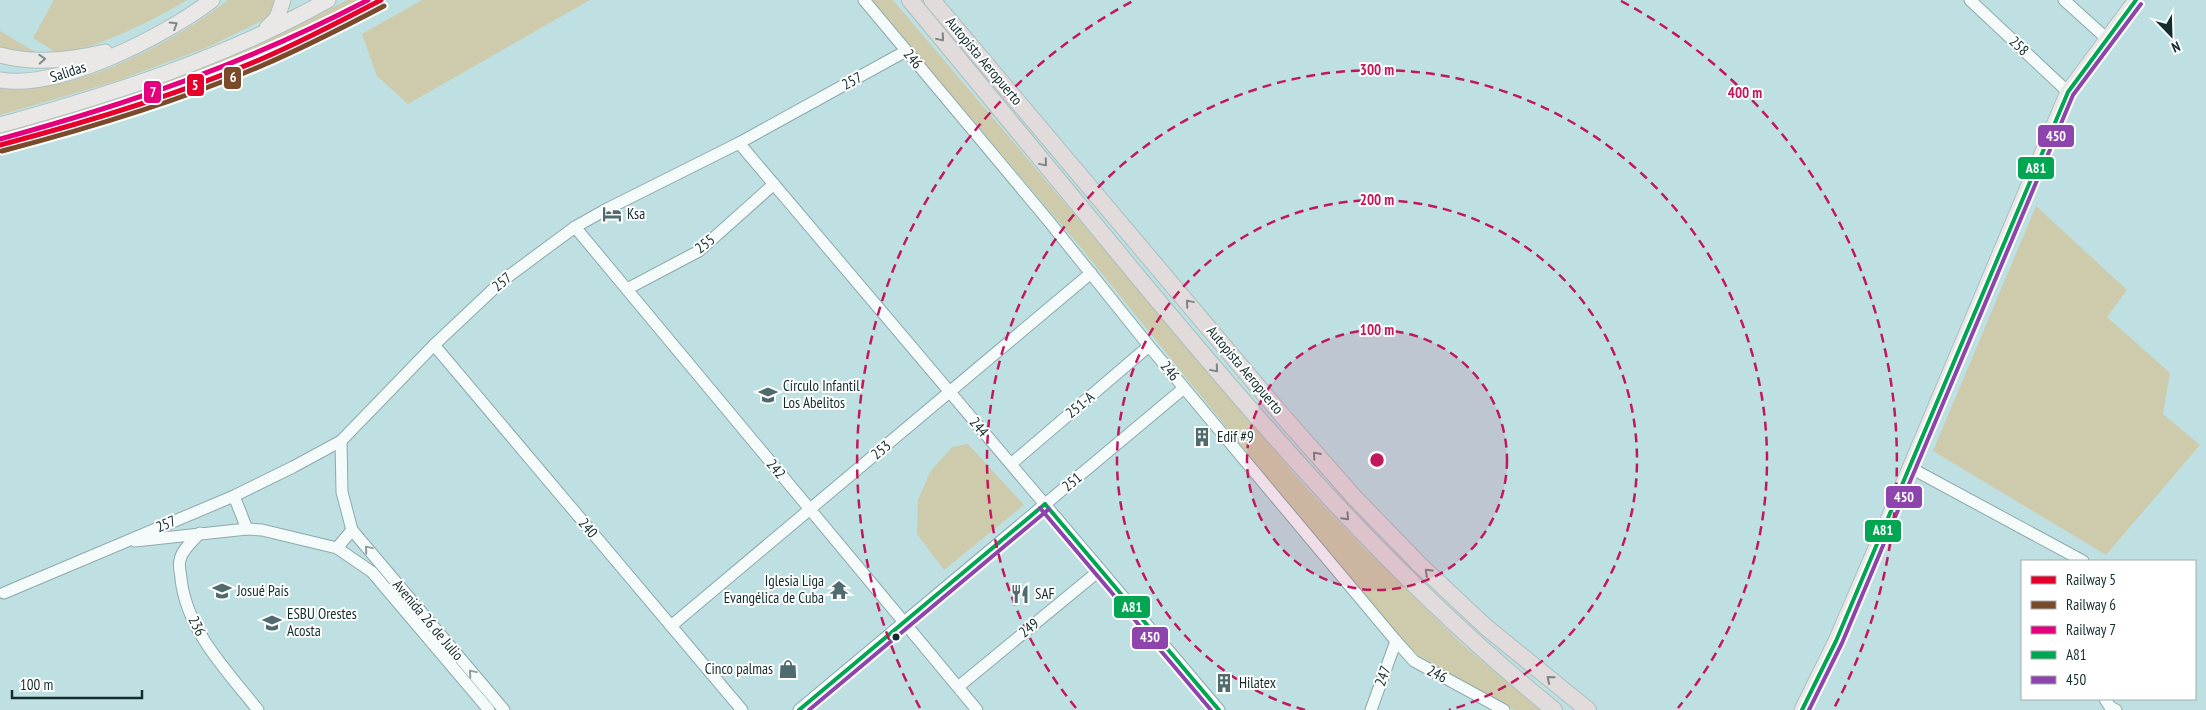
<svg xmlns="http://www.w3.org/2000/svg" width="2206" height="710" font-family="'PT Sans Narrow',sans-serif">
<rect width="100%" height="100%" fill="#bee0e2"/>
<g fill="#cdcbab">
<path d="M 54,0 L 187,0 C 156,19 93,51 57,53 L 33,38 Z"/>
<path d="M 228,0 L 280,0 L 271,16 L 208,47 L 117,81 L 0,115 L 0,88 C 71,97 173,43 228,0 Z"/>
<path d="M 347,0 L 371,0 C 253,61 128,106 0,141 L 0,133 C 120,102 239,60 347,0 Z"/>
<polygon points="422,0 590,0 408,104 377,76 362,34"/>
<polygon points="870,0 893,0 1302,483 1364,548 1461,643 1540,710 1514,710 1421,657 1403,642 1296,513 1073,238"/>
<polygon points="0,31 35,52 35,53 0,49"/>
<polygon points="2036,206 2127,290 2107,317 2170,373 2163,414 2200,445 2106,555 1933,451"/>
<polygon points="968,444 1024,505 944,570 917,534 918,500 930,472 952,447"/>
</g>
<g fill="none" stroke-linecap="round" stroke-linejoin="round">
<g stroke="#8ea9aa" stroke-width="13">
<g id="minor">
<polyline points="864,0 1047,219 1149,346 1396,641 1414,661 1504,710"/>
<polyline points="1970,0 2068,92"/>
<polyline points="2064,0 2106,38"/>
<polyline points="739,143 1219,710"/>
<polyline points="575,227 977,710"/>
<polyline points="627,289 699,251 774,184"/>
<polyline points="434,345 742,710"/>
<polyline points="341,441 342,492 352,530 504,710"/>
<polyline points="1011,464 1149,346"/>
<polyline points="1909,467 2083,561"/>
<polyline points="234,496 247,529 262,530 337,548 372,572 489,710"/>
<path d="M 200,533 C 193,541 182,549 180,560 C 178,566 181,574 181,579 C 187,631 227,671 258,710"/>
<polyline points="135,541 247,529"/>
<polyline points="337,548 352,530"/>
<polyline points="4,593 234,496 293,467 341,441 434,345 502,281 575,227 607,209 739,143 906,51"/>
<polyline points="671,626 1091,273"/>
<polyline points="958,687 1100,570"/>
<polyline points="2105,699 2110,707 2116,710"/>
<polyline points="799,710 1184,388"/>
<polyline points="1371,710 1396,641"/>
</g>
</g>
<g stroke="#acbebf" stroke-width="17">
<g id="major">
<polyline points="267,28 277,18 283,0"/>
<path d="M 0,55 C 33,64 72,60 105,52"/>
<path d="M 0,80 C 60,90 165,36 212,0"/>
<path d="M 0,125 C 113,94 225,58 328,0"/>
<polyline points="1802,710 1836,641 1894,506 2068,92 2136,0"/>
</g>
</g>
<g stroke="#acbebf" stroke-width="18">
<g id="highway">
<path d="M 910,0 C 985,91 1059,181 1134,272 C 1265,430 1394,580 1554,710"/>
<polyline points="932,0 1281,414 1355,498 1420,565 1486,627 1588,710"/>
</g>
</g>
<use href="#minor" stroke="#f5fafb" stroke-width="11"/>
<use href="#major" stroke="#e9e8e7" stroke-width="15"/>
<use href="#highway" stroke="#e1dbdb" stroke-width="16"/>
<g stroke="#fff" stroke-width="8">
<g id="bus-1">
<polyline points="1045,504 1219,710"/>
<polyline points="799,710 1045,504"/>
<polyline points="1802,710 1836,641 2068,92 2136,0"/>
</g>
</g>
<g stroke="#fff" stroke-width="8">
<g id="bus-2">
<polyline points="1040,508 1211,710"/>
<polyline points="809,710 1049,509"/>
<polyline points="1809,710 1842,643 2073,95 2141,4"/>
</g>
</g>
<use href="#bus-1" stroke="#00a651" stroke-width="4"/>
<use href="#bus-2" stroke="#8e44ad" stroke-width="4"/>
<g stroke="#fff" stroke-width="9">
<path id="rail-1" d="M 0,145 C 88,122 175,96 259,60 C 301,42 341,21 381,0"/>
</g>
<g stroke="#fff" stroke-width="9">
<path id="rail-2" d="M 2,151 C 90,128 177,102 261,66 C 303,48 344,27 384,6"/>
</g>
<g stroke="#fff" stroke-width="9">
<path id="rail-3" d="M 0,139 C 132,103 247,63 368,0"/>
</g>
<use href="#rail-1" stroke="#e4002b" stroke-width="5"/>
<use href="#rail-2" stroke="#7a4b2a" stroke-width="5"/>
<use href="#rail-3" stroke="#e5007d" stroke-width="5"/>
</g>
<defs><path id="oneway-chevron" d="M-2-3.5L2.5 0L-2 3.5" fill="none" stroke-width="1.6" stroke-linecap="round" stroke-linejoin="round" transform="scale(1.25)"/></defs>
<g stroke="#7e8a8a">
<use href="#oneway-chevron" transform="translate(174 25) rotate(-32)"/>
<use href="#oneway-chevron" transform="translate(42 59) rotate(-3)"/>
</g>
<g stroke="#7a8484">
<use href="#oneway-chevron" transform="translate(941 38) rotate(50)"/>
<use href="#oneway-chevron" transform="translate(1044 163) rotate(50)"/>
<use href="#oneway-chevron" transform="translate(1189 303) rotate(-130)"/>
<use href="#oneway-chevron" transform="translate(1215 369) rotate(50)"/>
<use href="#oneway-chevron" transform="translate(1316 455) rotate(-131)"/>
<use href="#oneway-chevron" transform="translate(1346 517) rotate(46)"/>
<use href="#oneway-chevron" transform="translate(1428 572) rotate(-137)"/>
<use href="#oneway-chevron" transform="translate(1550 679) rotate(-141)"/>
</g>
<g stroke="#8f9d9f">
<use href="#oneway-chevron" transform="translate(368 549) rotate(-130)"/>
<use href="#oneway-chevron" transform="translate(472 673) rotate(-130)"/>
</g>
<circle cx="1377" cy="460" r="130" fill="#c2185b" fill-opacity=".12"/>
<g fill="none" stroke="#c2185b" stroke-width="2.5" stroke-dasharray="9 6">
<circle cx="1377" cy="460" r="130"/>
<path d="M1305 710A260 260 0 1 1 1449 710"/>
<path d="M1076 708A390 390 0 1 1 1678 708"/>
<path d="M920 708A520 520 0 0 1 1133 1M1621 1A520 520 0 0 1 1834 708"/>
</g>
<defs>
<g id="hotel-bare" transform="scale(1.5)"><path d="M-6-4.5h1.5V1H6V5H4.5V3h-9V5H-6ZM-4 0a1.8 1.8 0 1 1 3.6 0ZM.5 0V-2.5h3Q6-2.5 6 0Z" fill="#4f6b6d" stroke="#fff" stroke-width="2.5" paint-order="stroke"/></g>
<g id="school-bare" transform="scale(1.5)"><path d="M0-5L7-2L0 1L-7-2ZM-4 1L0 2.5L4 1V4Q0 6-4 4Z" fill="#4f6b6d" stroke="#fff" stroke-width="2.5" paint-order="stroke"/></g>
<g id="building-bare" transform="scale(1.5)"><path d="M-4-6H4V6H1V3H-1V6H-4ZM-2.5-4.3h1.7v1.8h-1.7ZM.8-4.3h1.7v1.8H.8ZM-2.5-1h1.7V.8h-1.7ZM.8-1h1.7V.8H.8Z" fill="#4f6b6d" stroke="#fff" stroke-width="2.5" paint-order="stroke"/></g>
<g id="temple-bare" transform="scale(1.5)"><path d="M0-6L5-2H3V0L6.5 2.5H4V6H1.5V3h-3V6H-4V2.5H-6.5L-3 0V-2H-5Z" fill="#4f6b6d" stroke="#fff" stroke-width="2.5" paint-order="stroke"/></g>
<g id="restaurant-bare" transform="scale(1.5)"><path d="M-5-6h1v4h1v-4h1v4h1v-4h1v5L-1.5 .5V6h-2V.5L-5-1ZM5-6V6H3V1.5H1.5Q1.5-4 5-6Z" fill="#4f6b6d" stroke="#fff" stroke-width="2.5" paint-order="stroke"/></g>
<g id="shop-bare" transform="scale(1.5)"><path d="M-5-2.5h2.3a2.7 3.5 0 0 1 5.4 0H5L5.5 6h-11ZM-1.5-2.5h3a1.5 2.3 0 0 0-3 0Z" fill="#4f6b6d" stroke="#fff" stroke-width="2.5" paint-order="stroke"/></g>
</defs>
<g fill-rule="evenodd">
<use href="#hotel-bare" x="612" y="214"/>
<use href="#school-bare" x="768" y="395"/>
<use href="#building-bare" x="1202" y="437"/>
<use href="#temple-bare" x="839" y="590"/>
<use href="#school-bare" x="222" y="591"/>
<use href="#restaurant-bare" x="1020" y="594"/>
<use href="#school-bare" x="272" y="623"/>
<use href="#shop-bare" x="788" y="669"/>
<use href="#building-bare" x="1224" y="683"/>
</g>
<circle fill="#132c2e" stroke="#fff" stroke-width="2" cx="896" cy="637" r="4.5"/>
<g text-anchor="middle" stroke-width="4" stroke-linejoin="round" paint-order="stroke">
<g font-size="15" fill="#132c2e" stroke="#fff">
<text transform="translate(2019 46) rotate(43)" y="5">258</text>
<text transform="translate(913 59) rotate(50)" y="5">246</text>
<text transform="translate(984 61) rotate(50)" y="5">Autopista Aeropuerto</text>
<text transform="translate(68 72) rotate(-18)" y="5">Salidas</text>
<text transform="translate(852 81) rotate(-29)" y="5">257</text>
<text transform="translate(705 244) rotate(-38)" y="5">255</text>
<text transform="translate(502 282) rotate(-40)" y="5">257</text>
<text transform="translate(1245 370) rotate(50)" y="5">Autopista Aeropuerto</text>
<text transform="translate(1170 371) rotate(50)" y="5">246</text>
<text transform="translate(1080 405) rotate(-40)" y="5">251-A</text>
<text transform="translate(979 427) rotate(50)" y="5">244</text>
<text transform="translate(881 450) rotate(-40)" y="5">253</text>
<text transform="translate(776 469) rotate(50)" y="5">242</text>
<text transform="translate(1072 482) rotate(-40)" y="5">251</text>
<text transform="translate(166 524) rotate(-23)" y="5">257</text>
<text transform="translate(588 528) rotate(50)" y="5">240</text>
<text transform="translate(428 620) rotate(50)" y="5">Avenida 26 de Julio</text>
<text transform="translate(197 626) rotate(63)" y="5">236</text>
<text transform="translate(1029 628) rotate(-39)" y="5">249</text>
<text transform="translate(1437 674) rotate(28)" y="5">246</text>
<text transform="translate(1383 676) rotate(-70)" y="5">247</text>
</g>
<g font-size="15" fill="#132c2e" stroke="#fff" text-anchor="start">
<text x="627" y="219">Ksa</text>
<text x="783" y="391">Círculo Infantil<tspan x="783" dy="17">Los Abelitos</tspan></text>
<text x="1217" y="442">Edif #9</text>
<text x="824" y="586" text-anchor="end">Iglesia Liga<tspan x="824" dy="17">Evangélica de Cuba</tspan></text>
<text x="237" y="596">Josué País</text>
<text x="1035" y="599">SAF</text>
<text x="287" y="619">ESBU Orestes<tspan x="287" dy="17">Acosta</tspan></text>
<text x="773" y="674" text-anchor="end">Cinco palmas</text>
<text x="1239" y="688">Hilatex</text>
</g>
</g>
<circle cx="1377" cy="460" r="8" fill="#c2185b" stroke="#fff" stroke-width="2.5"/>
<g font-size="15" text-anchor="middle" font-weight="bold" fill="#c2185b" stroke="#fff" stroke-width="4" stroke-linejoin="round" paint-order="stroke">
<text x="1377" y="75">300 m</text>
<text x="1745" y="98">400 m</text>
<text x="1377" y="205">200 m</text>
<text x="1377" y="335">100 m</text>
</g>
<g stroke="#fff" stroke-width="2">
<rect x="223" y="66" width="19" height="24" rx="5" fill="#7a4b2a"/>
<rect x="186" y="73" width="19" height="24" rx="5" fill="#e4002b"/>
<rect x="143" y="80" width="19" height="24" rx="5" fill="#e5007d"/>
<rect x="2037" y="124" width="38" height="24" rx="5" fill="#8e44ad"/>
<rect x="2017" y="156" width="38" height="24" rx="5" fill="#00a651"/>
<rect x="1885" y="485" width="38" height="24" rx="5" fill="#8e44ad"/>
<rect x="1864" y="519" width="38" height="24" rx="5" fill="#00a651"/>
<rect x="1113" y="595" width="38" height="24" rx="5" fill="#00a651"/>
<rect x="1131" y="626" width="38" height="24" rx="5" fill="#8e44ad"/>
</g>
<g font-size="14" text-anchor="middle" font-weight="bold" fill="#fff">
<text x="233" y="82">6</text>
<text x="195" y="90">5</text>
<text x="153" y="97">7</text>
<text x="2056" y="141">450</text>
<text x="2036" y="173">A81</text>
<text x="1904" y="502">450</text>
<text x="1883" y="535">A81</text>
<text x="1132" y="612">A81</text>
<text x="1150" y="642">450</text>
</g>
<rect x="2021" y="560" width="175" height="140" fill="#ffffff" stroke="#a1abab"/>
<rect x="2031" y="576" width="25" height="8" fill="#e4002b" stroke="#a1abab"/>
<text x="2066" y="585" font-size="15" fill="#132c2e">Railway 5</text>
<rect x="2031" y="601" width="25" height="8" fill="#7a4b2a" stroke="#a1abab"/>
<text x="2066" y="610" font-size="15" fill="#132c2e">Railway 6</text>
<rect x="2031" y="626" width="25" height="8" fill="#e5007d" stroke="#a1abab"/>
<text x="2066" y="635" font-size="15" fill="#132c2e">Railway 7</text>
<rect x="2031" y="651" width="25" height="8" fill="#00a651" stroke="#a1abab"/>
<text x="2066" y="660" font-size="15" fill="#132c2e">A81</text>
<rect x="2031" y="676" width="25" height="8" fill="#8e44ad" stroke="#a1abab"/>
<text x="2066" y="685" font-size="15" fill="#132c2e">450</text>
<g transform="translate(2171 35) rotate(157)" stroke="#ffffff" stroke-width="4" paint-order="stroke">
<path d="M0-4L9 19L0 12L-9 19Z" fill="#132c2e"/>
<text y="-8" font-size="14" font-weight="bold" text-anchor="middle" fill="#132c2e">N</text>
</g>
<path d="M12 690v8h130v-8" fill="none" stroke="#132c2e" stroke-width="2.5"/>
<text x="20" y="690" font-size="15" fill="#132c2e" stroke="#ffffff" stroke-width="4" paint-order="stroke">100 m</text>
</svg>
